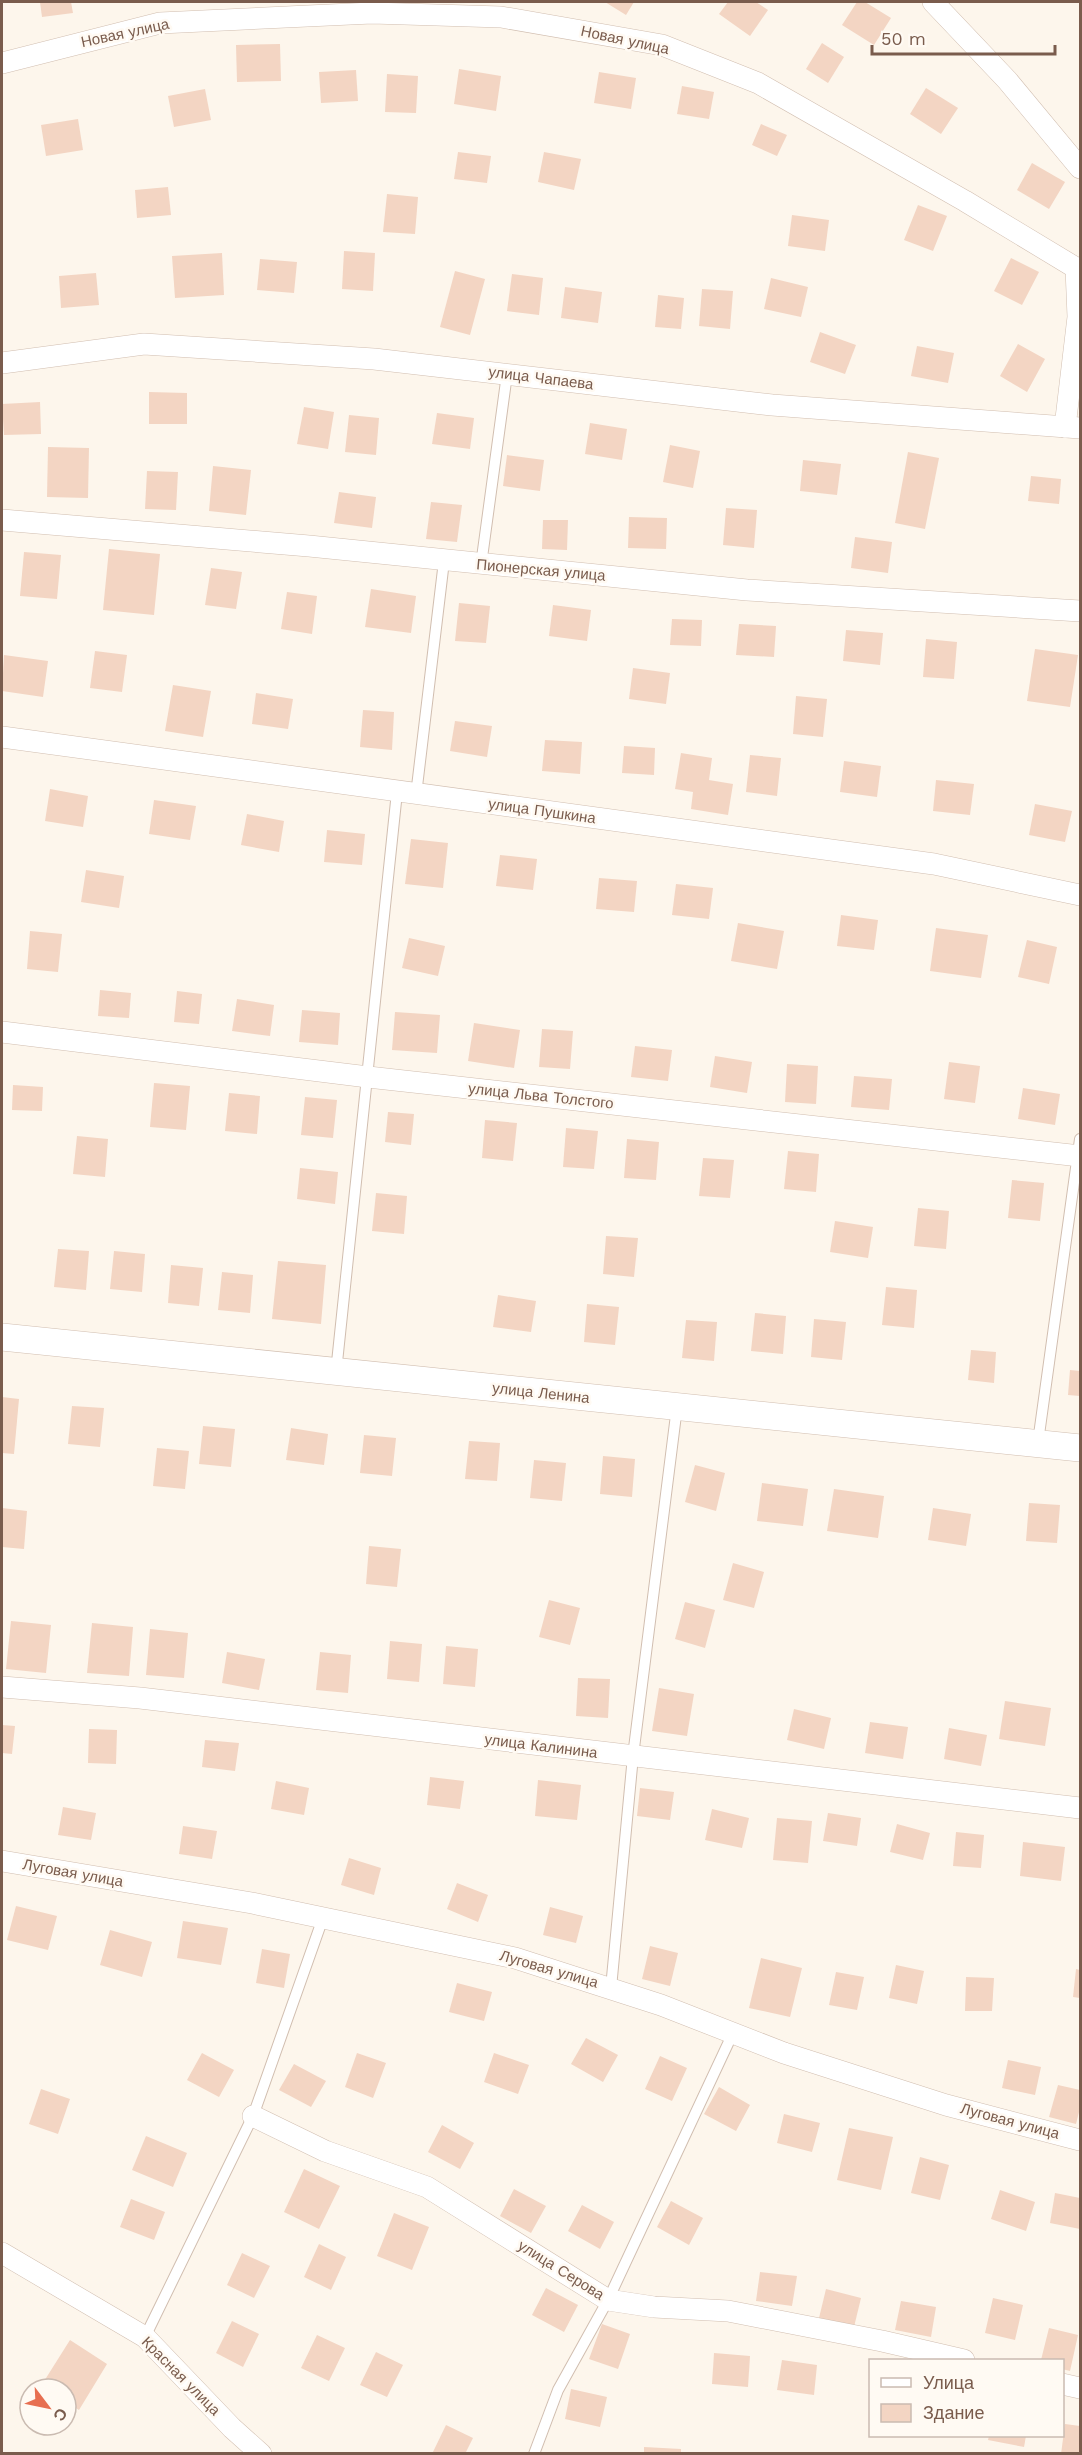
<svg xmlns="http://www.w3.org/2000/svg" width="1082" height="2455" font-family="'Work Sans',sans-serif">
<rect width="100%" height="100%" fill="#fdf6ec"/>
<g fill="#f3d5c3">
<polygon points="40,2 71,2 73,13 42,17"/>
<polygon points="605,2 634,2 626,15"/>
<polygon points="728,2 756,2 768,10 750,36 719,14"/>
<polygon points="857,2 865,2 891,18 874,45 842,25"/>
<polygon points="822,43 844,57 828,83 806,69"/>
<polygon points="280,44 281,81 237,82 236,45"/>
<polygon points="459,69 501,76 496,111 454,104"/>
<polygon points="356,70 358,101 321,103 319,72"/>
<polygon points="599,72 636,78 631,109 594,103"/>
<polygon points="387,74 418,76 416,113 385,112"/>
<polygon points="682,86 714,92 709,119 677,114"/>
<polygon points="926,88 958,108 941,134 910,114"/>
<polygon points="205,89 211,120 174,127 168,96"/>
<polygon points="78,119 83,150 46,156 41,125"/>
<polygon points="761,124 787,135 777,156 752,145"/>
<polygon points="458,152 491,156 487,183 454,179"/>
<polygon points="544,152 581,159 574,190 538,182"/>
<polygon points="1032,163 1065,182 1049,209 1017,190"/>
<polygon points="168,187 171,215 137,218 135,190"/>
<polygon points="387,194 418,197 415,234 383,232"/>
<polygon points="918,205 947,216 933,251 904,240"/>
<polygon points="792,215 829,220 825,251 788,246"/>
<polygon points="344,251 375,253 373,291 342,289"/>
<polygon points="222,253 224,295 175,298 172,256"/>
<polygon points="1011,258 1039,272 1022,305 994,291"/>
<polygon points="260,259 297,262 294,293 257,290"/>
<polygon points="455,271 485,279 470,335 440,327"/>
<polygon points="96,273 99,305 61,308 59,276"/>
<polygon points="512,274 543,278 539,315 507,311"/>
<polygon points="771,278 808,287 801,317 764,309"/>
<polygon points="565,287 602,292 598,323 561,318"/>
<polygon points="702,289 733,291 730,329 699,326"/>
<polygon points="658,295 684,298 681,329 655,327"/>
<polygon points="820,332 856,345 845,374 810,362"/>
<polygon points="1018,344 1045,359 1027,392 1000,376"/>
<polygon points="917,346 954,353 948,383 911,376"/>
<polygon points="149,392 187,393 187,424 149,424"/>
<polygon points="40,402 41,434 4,435 2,404"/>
<polygon points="304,407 334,412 328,449 297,444"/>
<polygon points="437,413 474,418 470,449 432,444"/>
<polygon points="349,415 379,418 376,455 345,452"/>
<polygon points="590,423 627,429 622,460 585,454"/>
<polygon points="670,445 700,451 693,488 663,482"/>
<polygon points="48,447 89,448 88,498 47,497"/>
<polygon points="908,452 939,458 925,529 895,523"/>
<polygon points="507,455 544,460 540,491 503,486"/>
<polygon points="803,460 841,464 837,495 800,491"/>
<polygon points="213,466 251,470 246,515 209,511"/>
<polygon points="147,471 178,472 176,510 145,509"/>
<polygon points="1031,476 1061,479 1059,504 1028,501"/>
<polygon points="339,492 376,497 372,528 334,523"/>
<polygon points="431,502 462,505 457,542 426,539"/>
<polygon points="726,508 757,510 754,548 723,545"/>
<polygon points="629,517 667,518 666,549 628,548"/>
<polygon points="543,520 568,520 567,550 542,549"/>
<polygon points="855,537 892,542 888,573 851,568"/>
<polygon points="109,549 160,554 154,615 103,610"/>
<polygon points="24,552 61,555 57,599 20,596"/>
<polygon points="211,568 242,572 236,609 205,605"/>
<polygon points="371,589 416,596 411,633 365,627"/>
<polygon points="287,592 317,596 312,634 281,629"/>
<polygon points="459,603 490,606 486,643 455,641"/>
<polygon points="553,605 591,610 587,641 549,636"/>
<polygon points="672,619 702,620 701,646 670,645"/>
<polygon points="739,624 776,626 774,657 736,655"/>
<polygon points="846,630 883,633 880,665 843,661"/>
<polygon points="926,639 957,642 954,679 923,677"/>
<polygon points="1035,649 1078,655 1070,707 1027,701"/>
<polygon points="95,651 127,655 122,692 90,688"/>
<polygon points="4,655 48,661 43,697 2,691"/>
<polygon points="633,668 670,673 666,704 629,699"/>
<polygon points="173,685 211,691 203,737 165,731"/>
<polygon points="256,693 293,699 288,729 252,724"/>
<polygon points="796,696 827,699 823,737 793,734"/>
<polygon points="363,710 394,712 392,750 360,747"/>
<polygon points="455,721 492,726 487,757 450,751"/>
<polygon points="545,740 582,742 580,774 542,771"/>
<polygon points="624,746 655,748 654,775 622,773"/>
<polygon points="681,753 712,758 709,780 733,784 728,815 691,809 693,792 675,789"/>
<polygon points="750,755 781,758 777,796 746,792"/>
<polygon points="844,761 881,766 877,797 840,792"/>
<polygon points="936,780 974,784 970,815 933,811"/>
<polygon points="50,789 88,796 83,827 45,821"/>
<polygon points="154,800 196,806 190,840 149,834"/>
<polygon points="1035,804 1072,811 1065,842 1029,835"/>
<polygon points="247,814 284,821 279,852 241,845"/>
<polygon points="327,830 365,834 362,865 324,862"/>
<polygon points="411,839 448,843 443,888 405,884"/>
<polygon points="500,855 537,859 533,890 496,886"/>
<polygon points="86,870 124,876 119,908 81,902"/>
<polygon points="599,878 637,881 634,912 596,909"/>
<polygon points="676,884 713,888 709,919 672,915"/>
<polygon points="841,915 878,920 874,950 837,946"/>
<polygon points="738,923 784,931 777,969 731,961"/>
<polygon points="936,928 988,935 981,978 930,971"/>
<polygon points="30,931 62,934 58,972 27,969"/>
<polygon points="409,938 445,946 438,976 402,968"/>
<polygon points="1027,940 1057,947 1049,984 1018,977"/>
<polygon points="100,990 131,993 129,1018 98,1016"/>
<polygon points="177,991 202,994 199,1024 174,1022"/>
<polygon points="237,999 274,1005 270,1036 232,1031"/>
<polygon points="302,1010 340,1013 338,1045 299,1042"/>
<polygon points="395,1012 440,1015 437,1053 392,1050"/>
<polygon points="474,1023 520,1030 514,1068 468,1061"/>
<polygon points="542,1029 573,1031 570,1069 539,1067"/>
<polygon points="635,1046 672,1050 668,1081 631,1077"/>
<polygon points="715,1056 752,1062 747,1093 710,1087"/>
<polygon points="949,1062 980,1066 975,1103 944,1099"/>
<polygon points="787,1064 818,1066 816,1104 785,1102"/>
<polygon points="854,1076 892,1079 889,1110 851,1107"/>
<polygon points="154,1083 190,1086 186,1130 150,1127"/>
<polygon points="13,1085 43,1087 42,1111 12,1110"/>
<polygon points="1023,1088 1060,1094 1055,1125 1018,1119"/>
<polygon points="229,1093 260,1096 257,1134 225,1131"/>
<polygon points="305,1097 337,1100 333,1138 301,1135"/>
<polygon points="388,1112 414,1114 411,1145 385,1142"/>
<polygon points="485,1120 517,1123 513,1161 482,1158"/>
<polygon points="566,1128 598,1131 594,1169 563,1167"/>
<polygon points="77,1136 108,1139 105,1177 73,1174"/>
<polygon points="627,1139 659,1142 656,1180 624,1178"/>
<polygon points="788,1151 819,1154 816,1192 784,1189"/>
<polygon points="703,1158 734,1160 730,1198 699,1196"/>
<polygon points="300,1168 338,1172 335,1204 297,1199"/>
<polygon points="1012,1180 1044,1183 1040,1221 1008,1218"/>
<polygon points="376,1193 407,1196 404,1234 372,1231"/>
<polygon points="918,1208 949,1211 946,1249 914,1246"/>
<polygon points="835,1221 873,1227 868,1258 830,1252"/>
<polygon points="606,1236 638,1238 634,1277 603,1274"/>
<polygon points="58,1249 89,1251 86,1290 54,1287"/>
<polygon points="114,1251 145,1254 142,1292 110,1289"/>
<polygon points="278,1261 326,1265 321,1324 272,1319"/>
<polygon points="171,1265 203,1268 199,1306 168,1303"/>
<polygon points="222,1272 253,1275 250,1313 218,1310"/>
<polygon points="886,1287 917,1290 914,1328 882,1325"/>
<polygon points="498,1295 536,1301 531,1332 493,1327"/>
<polygon points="587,1304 619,1307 615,1345 584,1342"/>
<polygon points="755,1313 786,1316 783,1354 751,1351"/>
<polygon points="814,1319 846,1322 842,1360 811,1357"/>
<polygon points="686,1320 717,1322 714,1361 682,1358"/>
<polygon points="971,1350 996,1352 994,1383 968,1380"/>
<polygon points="1070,1370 1080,1371 1080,1396 1068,1395"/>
<polygon points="2,1397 19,1399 14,1454 2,1453"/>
<polygon points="72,1406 104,1408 100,1447 68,1444"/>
<polygon points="203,1426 235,1429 231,1467 199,1464"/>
<polygon points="291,1428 328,1434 324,1465 286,1460"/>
<polygon points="364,1435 396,1438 392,1476 360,1473"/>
<polygon points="469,1441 500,1443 497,1481 465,1479"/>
<polygon points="157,1448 189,1451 185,1489 153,1486"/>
<polygon points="603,1456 635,1459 632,1497 600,1494"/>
<polygon points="534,1460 566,1463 562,1501 530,1498"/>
<polygon points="695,1465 725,1473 716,1511 685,1502"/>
<polygon points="762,1483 808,1489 803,1526 757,1521"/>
<polygon points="834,1489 884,1496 878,1538 827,1531"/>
<polygon points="1029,1503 1060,1505 1057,1543 1026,1541"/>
<polygon points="2,1508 27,1511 24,1549 2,1547"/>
<polygon points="933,1508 971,1514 966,1546 928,1540"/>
<polygon points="369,1546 401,1549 397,1587 366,1584"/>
<polygon points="733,1563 764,1572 754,1608 723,1600"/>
<polygon points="549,1600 580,1608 570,1645 539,1637"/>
<polygon points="685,1602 715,1610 705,1648 675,1639"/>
<polygon points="11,1621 51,1625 46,1673 6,1669"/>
<polygon points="92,1623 133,1627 129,1676 87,1673"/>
<polygon points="150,1629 188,1633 184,1678 146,1675"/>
<polygon points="390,1641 422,1644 419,1682 387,1679"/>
<polygon points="446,1646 478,1649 475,1687 443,1684"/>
<polygon points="227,1652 265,1659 259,1690 222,1683"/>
<polygon points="320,1652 351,1655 348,1693 316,1690"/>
<polygon points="578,1678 610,1679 608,1718 576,1716"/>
<polygon points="659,1688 694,1694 687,1736 652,1731"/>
<polygon points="1005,1701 1051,1708 1045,1746 999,1739"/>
<polygon points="794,1709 831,1718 824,1749 787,1740"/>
<polygon points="870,1722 908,1727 903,1759 865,1753"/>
<polygon points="2,1725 15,1726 12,1754 2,1753"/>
<polygon points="949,1728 987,1735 981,1766 944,1759"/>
<polygon points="89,1729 117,1730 116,1764 88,1763"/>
<polygon points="205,1740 239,1743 235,1771 202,1767"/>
<polygon points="430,1777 464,1781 460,1809 427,1805"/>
<polygon points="538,1780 581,1785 577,1820 535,1816"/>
<polygon points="276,1781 309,1788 304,1815 271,1809"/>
<polygon points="640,1788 674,1792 670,1820 637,1816"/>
<polygon points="63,1807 96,1813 91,1840 58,1835"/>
<polygon points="712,1809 749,1818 742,1848 705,1840"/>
<polygon points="828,1813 861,1818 857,1846 823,1841"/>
<polygon points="777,1818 812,1821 808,1863 773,1860"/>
<polygon points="897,1824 930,1833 923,1860 890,1852"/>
<polygon points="183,1826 217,1831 212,1859 179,1854"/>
<polygon points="956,1832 984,1835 981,1868 953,1866"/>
<polygon points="1023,1842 1065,1847 1061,1881 1020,1876"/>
<polygon points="349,1858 381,1868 374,1895 341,1885"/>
<polygon points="457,1883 488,1895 478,1922 447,1909"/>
<polygon points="16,1906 57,1916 48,1950 7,1940"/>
<polygon points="550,1907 583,1916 576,1943 543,1935"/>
<polygon points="183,1921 228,1928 221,1965 177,1958"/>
<polygon points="110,1930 152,1942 142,1977 100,1965"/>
<polygon points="650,1946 678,1953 670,1986 642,1979"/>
<polygon points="262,1949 290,1954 284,1988 256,1983"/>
<polygon points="761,1958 802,1968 790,2017 749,2008"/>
<polygon points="896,1965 924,1971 917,2004 889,1998"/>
<polygon points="1076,1969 1080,1970 1080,1998 1073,1997"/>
<polygon points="836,1972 864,1977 857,2010 829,2005"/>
<polygon points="966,1977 994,1978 992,2011 965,2011"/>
<polygon points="457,1983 492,1992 484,2021 449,2012"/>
<polygon points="586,2038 618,2055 603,2082 571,2064"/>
<polygon points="202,2053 234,2070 219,2097 187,2080"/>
<polygon points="357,2053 386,2063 373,2098 345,2087"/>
<polygon points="494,2053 529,2065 518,2094 484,2082"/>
<polygon points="660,2056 687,2068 672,2101 645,2089"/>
<polygon points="1008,2060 1041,2067 1035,2095 1002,2088"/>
<polygon points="294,2064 326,2081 311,2107 279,2090"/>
<polygon points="1058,2085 1080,2090 1080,2108 1076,2124 1049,2117"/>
<polygon points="719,2087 750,2105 736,2131 704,2114"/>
<polygon points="41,2089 70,2099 58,2134 29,2124"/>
<polygon points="784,2114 820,2123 812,2152 777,2143"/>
<polygon points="442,2125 474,2143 460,2169 428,2152"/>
<polygon points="849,2128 893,2137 881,2190 837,2180"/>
<polygon points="146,2136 187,2153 173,2187 132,2170"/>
<polygon points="920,2157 949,2165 940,2200 911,2193"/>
<polygon points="304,2169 340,2186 319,2229 284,2212"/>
<polygon points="514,2189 546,2206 531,2233 500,2216"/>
<polygon points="1000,2190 1035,2202 1026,2231 991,2219"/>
<polygon points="1055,2193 1080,2198 1080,2229 1050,2223"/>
<polygon points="131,2199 165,2212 154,2240 120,2227"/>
<polygon points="671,2201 703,2218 689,2245 657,2227"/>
<polygon points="582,2205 614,2222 600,2249 568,2231"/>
<polygon points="394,2213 429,2227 412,2270 377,2256"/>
<polygon points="319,2244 346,2257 331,2290 304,2277"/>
<polygon points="242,2253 270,2266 254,2298 227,2285"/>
<polygon points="760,2272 797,2276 792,2306 756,2301"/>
<polygon points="546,2288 578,2305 564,2332 532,2315"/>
<polygon points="826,2289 861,2298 854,2327 819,2318"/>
<polygon points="993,2298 1023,2305 1015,2340 985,2333"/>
<polygon points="901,2301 936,2307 931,2337 895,2330"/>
<polygon points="232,2321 259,2334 243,2367 216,2353"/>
<polygon points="602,2324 630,2334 618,2369 589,2359"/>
<polygon points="1049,2328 1078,2335 1070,2371 1062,2369 1062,2360 1041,2360"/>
<polygon points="317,2335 345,2348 329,2381 301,2368"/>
<polygon points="70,2340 107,2364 79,2410 66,2402 66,2389 46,2389 41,2386"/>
<polygon points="376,2352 403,2365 387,2397 360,2385"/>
<polygon points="714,2353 750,2356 748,2387 712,2384"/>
<polygon points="782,2360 817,2365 814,2395 777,2390"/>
<polygon points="571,2389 607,2397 600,2427 565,2419"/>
<polygon points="1065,2424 1080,2426 1080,2454 1061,2454"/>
<polygon points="446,2425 473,2438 465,2454 432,2454"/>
<polygon points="989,2436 1026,2436 1024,2447 988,2440"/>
<polygon points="644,2447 681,2449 681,2454 644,2454"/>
</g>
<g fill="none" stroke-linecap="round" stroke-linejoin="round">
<g stroke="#d1beb0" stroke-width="12">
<g id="service">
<polyline points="481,565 507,374"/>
<polyline points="416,795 444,561"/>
<polyline points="336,1372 397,792"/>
<polyline points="1038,1442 1080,1139"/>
<polyline points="611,1988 633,1756 677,1407"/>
<polyline points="145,2337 253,2116 323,1918"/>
<polyline points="534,2454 558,2390 608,2300 733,2033"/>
</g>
</g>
<g stroke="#d1beb0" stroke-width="22">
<g id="minor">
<polyline points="933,2 1007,80 1080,168"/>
<polyline points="2,63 160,23 372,13 501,17 662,45 758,83 965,201 1076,268 1078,317 1065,427"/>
<polyline points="2,363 144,344 374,359 772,405 1080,428"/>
<polyline points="2,520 309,546 747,590 1080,611"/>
<polyline points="2,737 934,864 1080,895"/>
<polyline points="2,1032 368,1077 1080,1156"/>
<polyline points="2,1687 140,1698 1080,1808"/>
<polyline points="2,1861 252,1903 515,1958 661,2005 784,2053 946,2105 1080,2140"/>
<polyline points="253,2116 325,2151 427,2187 608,2300 654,2307 728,2311 882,2341 964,2360"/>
<polyline points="2,2253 145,2337 232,2428 261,2454"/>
<polyline points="1062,2384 1080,2388"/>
</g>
</g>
<g stroke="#d1beb0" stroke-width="28">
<polyline id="tertiary" points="2,1337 1080,1448"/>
</g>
<use href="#service" stroke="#fff" stroke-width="10"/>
<use href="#minor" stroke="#fff" stroke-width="21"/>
<use href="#tertiary" stroke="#fff" stroke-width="27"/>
</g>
<g text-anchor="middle" stroke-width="5" stroke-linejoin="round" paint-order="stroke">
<g font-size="15" fill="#7a5c4d" stroke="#fffaf3">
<text transform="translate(125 33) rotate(-12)" y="5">Новая улица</text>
<text transform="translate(625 40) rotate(12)" y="5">Новая улица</text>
<text transform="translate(541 378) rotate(7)" y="5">улица Чапаева</text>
<text transform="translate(541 570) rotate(5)" y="5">Пионерская улица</text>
<text transform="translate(542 811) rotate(8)" y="5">улица Пушкина</text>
<text transform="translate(541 1096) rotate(6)" y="5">улица Льва Толстого</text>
<text transform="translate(541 1393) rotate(6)" y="5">улица Ленина</text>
<text transform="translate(541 1746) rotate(7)" y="5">улица Калинина</text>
<text transform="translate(73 1873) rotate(10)" y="5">Луговая улица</text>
<text transform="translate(549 1969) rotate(16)" y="5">Луговая улица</text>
<text transform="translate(1010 2121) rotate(15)" y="5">Луговая улица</text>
<text transform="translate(561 2270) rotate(32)" y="5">улица Серова</text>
<text transform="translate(181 2376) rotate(45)" y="5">Красная улица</text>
</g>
</g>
<rect width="1082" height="2455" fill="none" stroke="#7a5c4d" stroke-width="6"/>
<rect x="869" y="2359" width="195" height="78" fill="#fffaf3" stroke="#cabbb1" stroke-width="1.5"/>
<rect x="881" y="2378" width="30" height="9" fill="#ffffff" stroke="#cabbb1" stroke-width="1.5"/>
<text x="923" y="2389" font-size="18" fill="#7a5c4d">Улица</text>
<rect x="881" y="2404" width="30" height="18" fill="#f3d5c3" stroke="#cabbb1" stroke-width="1.5"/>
<text x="923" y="2419" font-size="18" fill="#7a5c4d">Здание</text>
<g transform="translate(48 2407) rotate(122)"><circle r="28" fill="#fffaf3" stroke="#cabbb1" stroke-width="1.5"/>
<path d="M0-4.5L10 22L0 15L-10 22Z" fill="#e76f51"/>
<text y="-9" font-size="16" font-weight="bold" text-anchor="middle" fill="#7a5c4d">С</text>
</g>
<path d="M872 45v9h183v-9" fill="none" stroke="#7a5c4d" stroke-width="3"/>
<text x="881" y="45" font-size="18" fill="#7a5c4d" stroke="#fffaf3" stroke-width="4.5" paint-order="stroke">50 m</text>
</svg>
